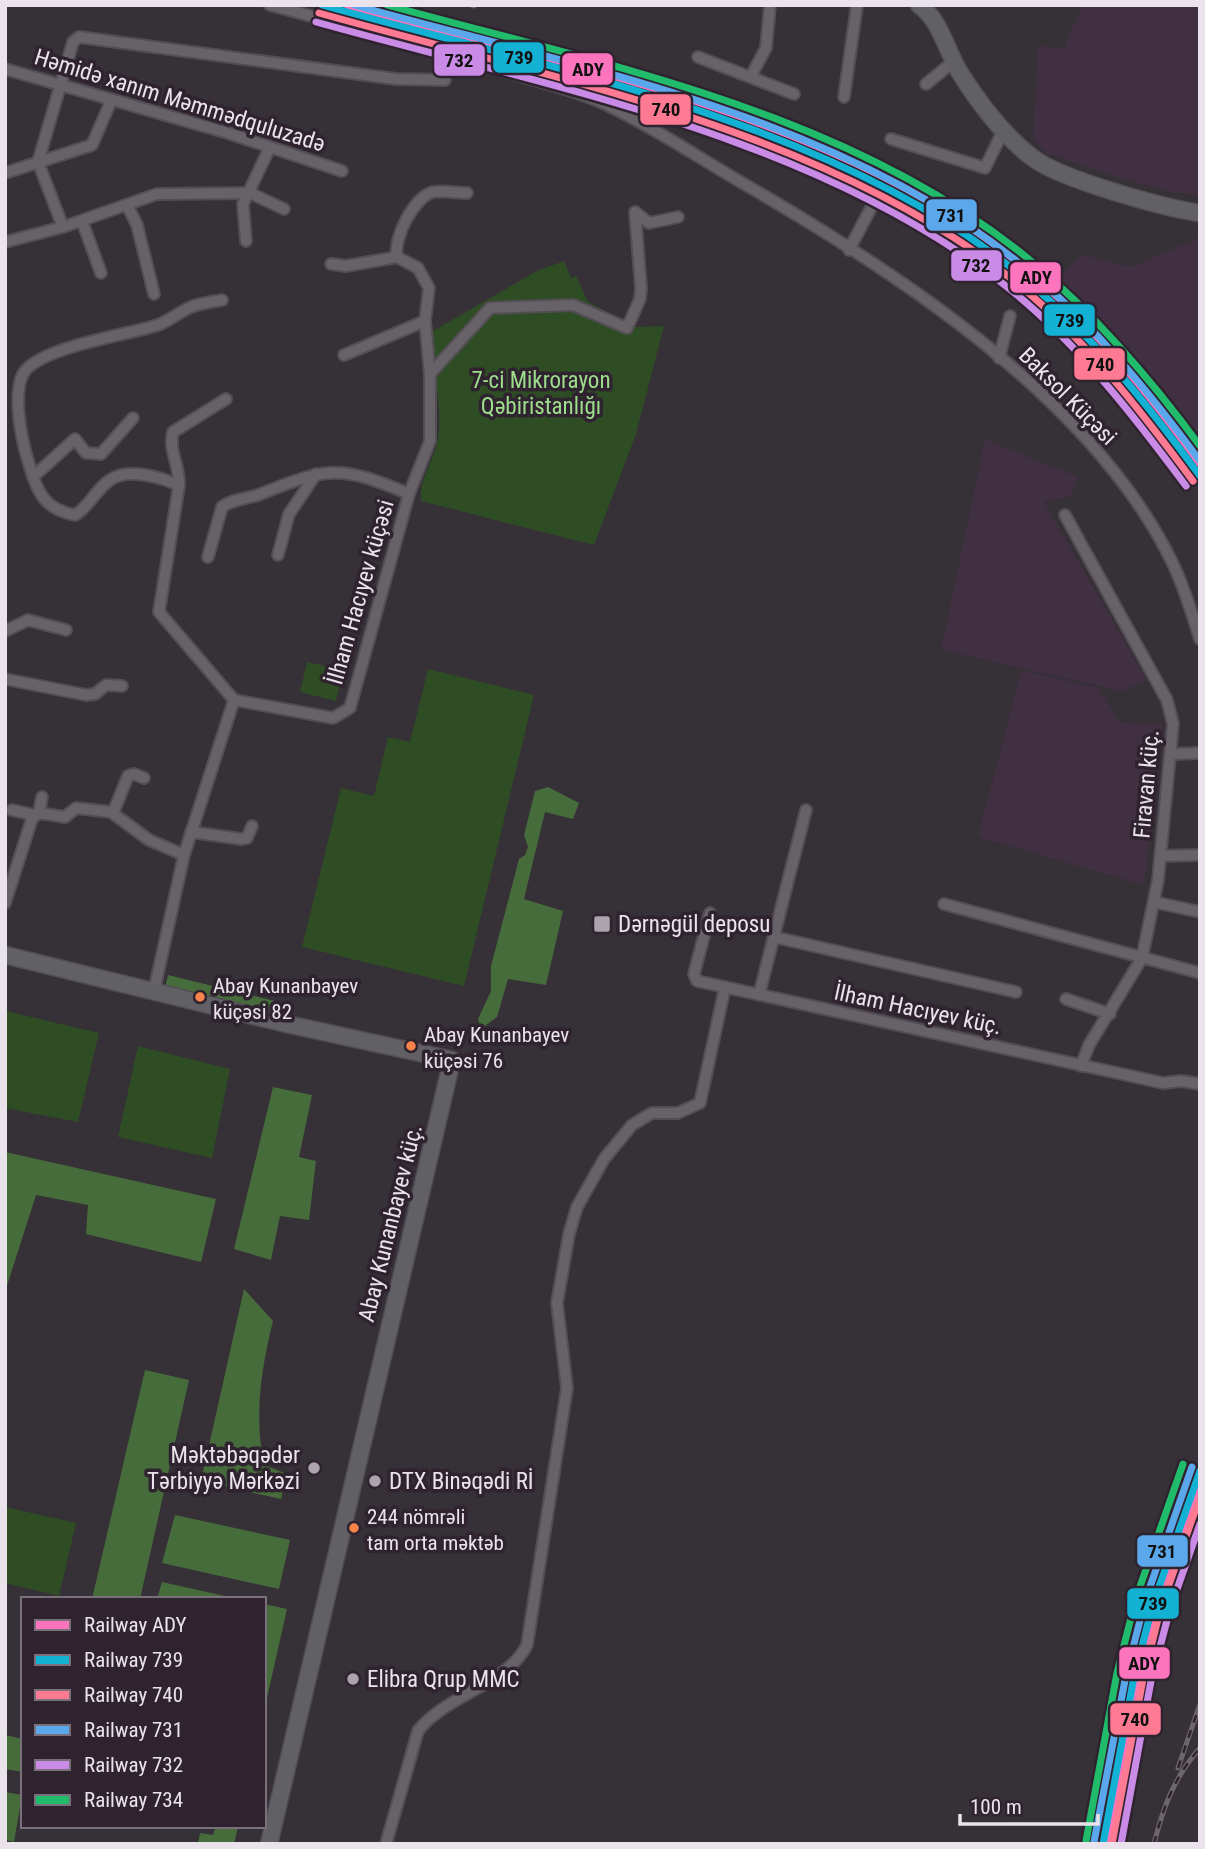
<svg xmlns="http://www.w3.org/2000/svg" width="1205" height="1849" font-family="'Roboto Condensed',sans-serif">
<rect width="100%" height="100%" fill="#363037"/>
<g fill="#403041">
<polygon points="1082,5 1200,5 1200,194 1176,193 1116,177 1046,153 1033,139 1038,46 1064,48"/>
<polygon points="1200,238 1200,434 1059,278 1082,254 1130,267"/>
<polygon points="985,439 1078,477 1070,497 1044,502 1147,680 1122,691 941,650"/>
<polygon points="1021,670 1099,688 1119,722 1163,724 1144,885 978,837"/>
</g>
<g fill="#2f4d25">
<path d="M 564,261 L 571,278 L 576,276 L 588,302 L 636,327 L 664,326 L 636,434 L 594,545 L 421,501 C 419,477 435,461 438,438 C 443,403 433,370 426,335 L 537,271 Z"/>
<polygon points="307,662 343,670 336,701 300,692"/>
<polygon points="428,669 534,695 464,986 302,947 341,788 374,796 388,737 410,742"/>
<polygon points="6,1011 99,1033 78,1122 5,1108"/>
<polygon points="138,1046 230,1069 212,1158 118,1137"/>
<polygon points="5,1507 76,1523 59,1596 5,1583"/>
</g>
<g fill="#476c3b">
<polygon points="548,787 579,803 573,819 545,812 524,899 563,911 546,985 508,979 497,1017 481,1029 478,1019 491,991 491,966 519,859 525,855 528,847 524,835 535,791"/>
<polygon points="168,975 279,1002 275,1019 164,992"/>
<polygon points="273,1087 312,1095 299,1157 316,1161 309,1220 280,1216 271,1260 234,1249"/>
<polygon points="5,1152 216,1199 201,1262 86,1234 88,1205 36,1195 5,1292"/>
<path d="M 244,1289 L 273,1321 C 261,1369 254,1416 264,1465 L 287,1474 L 281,1499 L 201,1481 Z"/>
<polygon points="145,1370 189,1380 140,1599 92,1599"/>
<polygon points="175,1515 290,1540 279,1589 162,1563"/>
<polygon points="162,1582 238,1599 157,1599"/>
<polygon points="264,1604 287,1609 264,1711"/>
<polygon points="5,1735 23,1739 23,1772 5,1769"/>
<polygon points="5,1792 22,1795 14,1842 5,1840"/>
<polygon points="216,1826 238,1826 234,1844 198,1844 200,1833 213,1835"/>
</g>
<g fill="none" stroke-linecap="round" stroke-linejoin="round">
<g stroke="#534d54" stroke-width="14">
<g id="street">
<path d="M 270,5 C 352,27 433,48 514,74 C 544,83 574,90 603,103 C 654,127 702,160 751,188 C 901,275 1094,401 1172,562 C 1184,586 1192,614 1200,639"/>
<polyline points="698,57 794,94"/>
<polyline points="5,69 228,133 342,171"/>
<polyline points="751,76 766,48 770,5"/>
<polyline points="926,84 953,62"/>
<polyline points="844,97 857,5"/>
<polyline points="891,139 985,168 1004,129"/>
<polyline points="5,173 92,145 111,101"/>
<polyline points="127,205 137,225 154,294"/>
<polyline points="82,221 101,273"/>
<polyline points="63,227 38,162 73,42 79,37 396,79 445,80"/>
<polyline points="246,241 243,204 270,147"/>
<polyline points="5,242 63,227 157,194 250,193 284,209"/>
<polyline points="849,250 874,202"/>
<path d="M 397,257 C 393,238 414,197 433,192 C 443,190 457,193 467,193"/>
<polyline points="331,264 346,266 397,257"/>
<polyline points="344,355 425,321"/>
<polyline points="999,358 1010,316"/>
<polyline points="430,374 490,308 573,305 627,328 640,299 641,288 635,212 649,223 678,217"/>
<polyline points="33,477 75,439 86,453 101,454 133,418"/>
<path d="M 179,485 C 180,466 168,450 173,432 L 226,399"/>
<polyline points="1065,515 1167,700 1173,724 1158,880 1142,958 1089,1045 1081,1066"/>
<polyline points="278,555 289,514 316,474"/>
<path d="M 208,557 L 222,507 C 232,499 246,499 258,495 C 328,467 338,464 409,494"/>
<polyline points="5,631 28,620 66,630"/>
<polyline points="5,679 86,695 95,694 106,685 122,686"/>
<polyline points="234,700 333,718 350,708 409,494 430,441 430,374 425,321 429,288 418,268 397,257"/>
<polyline points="1173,754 1200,753"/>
<polyline points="12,810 34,815"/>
<polyline points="39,813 42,797"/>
<polyline points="113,813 128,776 134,774 144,778"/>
<polyline points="191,832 241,839 247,838 252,826"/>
<polyline points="1161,856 1200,855"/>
<polyline points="1154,902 1200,912"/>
<polyline points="5,903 32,819 39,813 65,817 76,808 111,812 149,840 184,855"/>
<polyline points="944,904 1200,973"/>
<polyline points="710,913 694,974 697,981 1163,1083 1181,1081 1200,1084"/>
<polyline points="774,937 1016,992"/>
<path d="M 154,991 L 184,855 L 234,700 L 159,612 L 179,485 C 159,477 129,467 110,480 C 96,489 90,506 75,515 C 44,509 37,492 29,464 C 22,442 12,396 23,374 C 38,347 128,335 158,325 C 169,321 179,312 191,307 C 200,303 212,302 222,300"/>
<polyline points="759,995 806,810"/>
<polyline points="1066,999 1110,1014"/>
<path d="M 386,1844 L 418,1731 C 444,1696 508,1684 527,1645 L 567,1388 L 557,1303 L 569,1234 L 577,1207 L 604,1159 L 632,1125 L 652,1113 L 678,1113 L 700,1103 L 725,987"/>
</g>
</g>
<g stroke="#534d54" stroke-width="19">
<g id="secondary">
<path d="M 919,5 C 940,19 947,52 960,73 C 979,103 1005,137 1033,158 C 1060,179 1164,208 1200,213"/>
<polyline points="5,955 287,1024 452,1060 269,1844"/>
</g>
</g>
<use href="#street" stroke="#676268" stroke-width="10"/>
<use href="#secondary" stroke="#616065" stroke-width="16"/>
<g stroke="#6d676d" stroke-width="5">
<g id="rail">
<polyline points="471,5 474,6"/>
<polyline points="1178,1768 1200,1704"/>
<path d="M 1154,1844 C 1163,1807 1175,1776 1200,1748"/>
</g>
</g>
<use href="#rail" stroke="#2f2330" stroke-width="2.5" stroke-dasharray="8" stroke-linecap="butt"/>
<g stroke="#2f2330" stroke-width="12">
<g id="rail-1">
<path d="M 347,5 C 551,61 802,111 977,232 C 1066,293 1137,377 1200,464"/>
<path d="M 1108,1844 C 1126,1721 1156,1603 1200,1487"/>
</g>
</g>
<g stroke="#2f2330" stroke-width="12">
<g id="rail-2">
<path d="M 322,5 C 551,69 840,123 1025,279 C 1092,335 1148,405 1200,476"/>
<polyline points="1103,1844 1134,1677 1153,1604 1200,1471"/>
</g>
</g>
<g stroke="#2f2330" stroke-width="12">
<g id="rail-3">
<path d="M 319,13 C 549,78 830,130 1018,284 C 1086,340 1141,411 1193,481"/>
<polyline points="1112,1844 1143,1679 1161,1607 1200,1497"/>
</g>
</g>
<g stroke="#2f2330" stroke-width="12">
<g id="rail-4">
<path d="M 354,5 C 581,68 845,117 1030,272 C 1095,326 1150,393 1200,461"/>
<polyline points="1094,1842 1126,1675 1145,1601 1192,1467"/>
</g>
</g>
<g stroke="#2f2330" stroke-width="12">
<g id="rail-5">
<path d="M 316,22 C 549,87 819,136 1011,290 C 1079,345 1134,416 1186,486"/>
<polyline points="1121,1844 1151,1681 1170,1609 1200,1524"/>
</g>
</g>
<g stroke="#2f2330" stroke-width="12">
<g id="rail-6">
<path d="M 387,5 C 608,66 856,113 1037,266 C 1098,318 1152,381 1200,446"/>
<polyline points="1086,1841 1117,1673 1136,1598 1183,1464"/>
</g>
</g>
<use href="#rail-1" stroke="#fc73be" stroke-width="7"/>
<use href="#rail-2" stroke="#13b2d5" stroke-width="7"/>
<use href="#rail-3" stroke="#fe7a93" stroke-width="7"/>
<use href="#rail-4" stroke="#5aa8eb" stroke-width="7"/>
<use href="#rail-5" stroke="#ca8be6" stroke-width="7"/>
<use href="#rail-6" stroke="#20bc6c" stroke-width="7"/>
</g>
<g fill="#aca4ac" stroke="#2f2330" stroke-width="2.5">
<rect x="593" y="915" width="18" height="18" rx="3.5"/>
<circle cx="314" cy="1468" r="7"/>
<circle cx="375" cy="1481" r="7"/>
<circle cx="353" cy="1679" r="7"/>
</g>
<g fill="#f8844c" stroke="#2f2330" stroke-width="2.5">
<circle cx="200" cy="997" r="6"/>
<circle cx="411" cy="1046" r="6"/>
<circle cx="354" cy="1528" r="6"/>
</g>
<g text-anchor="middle" stroke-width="7" stroke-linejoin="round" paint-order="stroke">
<g font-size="21" fill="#ebe3eb" stroke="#2f2330" text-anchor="start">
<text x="213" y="993">Abay Kunanbayev<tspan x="213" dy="26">küçəsi 82</tspan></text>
<text x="424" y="1042">Abay Kunanbayev<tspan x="424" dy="26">küçəsi 76</tspan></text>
<text x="367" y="1524">244 nömrəli<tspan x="367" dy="26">tam orta məktəb</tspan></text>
</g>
<g font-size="23" fill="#ebe3eb" stroke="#2f2330">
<text transform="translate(180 100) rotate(17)" y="8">Həmidə xanım Məmmədquluzadə</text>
<text transform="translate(1068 396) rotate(45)" y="8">Baksol Küçəsi</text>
<text transform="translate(360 592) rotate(-74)" y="8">İlham Hacıyev küçəsi</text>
<text transform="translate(1146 784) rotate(-85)" y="8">Firavan küç.</text>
<text transform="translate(918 1009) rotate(12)" y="8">İlham Hacıyev küç.</text>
<text transform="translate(390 1223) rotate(-76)" y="8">Abay Kunanbayev küç.</text>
</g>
<g font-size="23" fill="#9edd8b" stroke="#2f2330">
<text x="541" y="388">7-ci Mikrorayon<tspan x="541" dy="26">Qəbiristanlığı</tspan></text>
</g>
<g font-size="23" fill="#ebe3eb" stroke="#2f2330" text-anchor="start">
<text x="618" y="932">Dərnəgül deposu</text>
<text x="300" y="1463" text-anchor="end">Məktəbəqədər<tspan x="300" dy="26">Tərbiyyə Mərkəzi</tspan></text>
<text x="389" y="1489">DTX Binəqədi Rİ</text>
<text x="367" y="1687">Elibra Qrup MMC</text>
</g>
</g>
<g stroke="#2f2330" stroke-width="2.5">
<rect x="492" y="41" width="53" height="33" rx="7" fill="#13b2d5"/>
<rect x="433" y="43" width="53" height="34" rx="7" fill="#ca8be6"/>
<rect x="561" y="52" width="53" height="34" rx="7" fill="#fc73be"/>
<rect x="639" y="93" width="53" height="33" rx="7" fill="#fe7a93"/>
<rect x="925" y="198" width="53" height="34" rx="7" fill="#5aa8eb"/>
<rect x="950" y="249" width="53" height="33" rx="7" fill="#ca8be6"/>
<rect x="1009" y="261" width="53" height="33" rx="7" fill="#fc73be"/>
<rect x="1043" y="303" width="53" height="34" rx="7" fill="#13b2d5"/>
<rect x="1073" y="347" width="53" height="34" rx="7" fill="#fe7a93"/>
<rect x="1136" y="1534" width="53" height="34" rx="7" fill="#5aa8eb"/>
<rect x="1126" y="1587" width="54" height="33" rx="7" fill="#13b2d5"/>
<rect x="1118" y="1646" width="53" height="34" rx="7" fill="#fc73be"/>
<rect x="1109" y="1702" width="53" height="34" rx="7" fill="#fe7a93"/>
</g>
<g font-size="19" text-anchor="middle" font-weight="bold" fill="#111">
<text x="519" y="64">739</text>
<text x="459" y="67">732</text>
<text x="588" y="76">ADY</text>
<text x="666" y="116">740</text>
<text x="951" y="222">731</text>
<text x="976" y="272">732</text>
<text x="1036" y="284">ADY</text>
<text x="1070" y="327">739</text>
<text x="1100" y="371">740</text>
<text x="1162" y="1558">731</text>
<text x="1153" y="1610">739</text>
<text x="1144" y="1670">ADY</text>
<text x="1135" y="1726">740</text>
</g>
<rect width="1205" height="1849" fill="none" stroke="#ebe3eb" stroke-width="14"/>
<rect x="21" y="1597" width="245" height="231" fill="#2f2330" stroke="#7a707b" stroke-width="2"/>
<rect x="35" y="1620" width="35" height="10" fill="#fc73be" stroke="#7a707b" stroke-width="2"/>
<text x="84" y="1632" font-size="21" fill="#ebe3eb">Railway ADY</text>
<rect x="35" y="1655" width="35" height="10" fill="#13b2d5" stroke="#7a707b" stroke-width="2"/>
<text x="84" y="1667" font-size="21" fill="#ebe3eb">Railway 739</text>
<rect x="35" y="1690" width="35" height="10" fill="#fe7a93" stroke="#7a707b" stroke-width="2"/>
<text x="84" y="1702" font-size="21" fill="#ebe3eb">Railway 740</text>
<rect x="35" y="1725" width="35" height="10" fill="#5aa8eb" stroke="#7a707b" stroke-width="2"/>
<text x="84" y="1737" font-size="21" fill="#ebe3eb">Railway 731</text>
<rect x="35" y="1760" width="35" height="10" fill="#ca8be6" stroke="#7a707b" stroke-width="2"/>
<text x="84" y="1772" font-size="21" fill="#ebe3eb">Railway 732</text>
<rect x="35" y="1795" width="35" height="10" fill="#20bc6c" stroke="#7a707b" stroke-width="2"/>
<text x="84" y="1807" font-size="21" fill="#ebe3eb">Railway 734</text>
<path d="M960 1814v10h138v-10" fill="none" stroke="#ebe3eb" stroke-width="3.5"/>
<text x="970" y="1814" font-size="21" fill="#ebe3eb" stroke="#2f2330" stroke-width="5" paint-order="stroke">100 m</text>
</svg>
